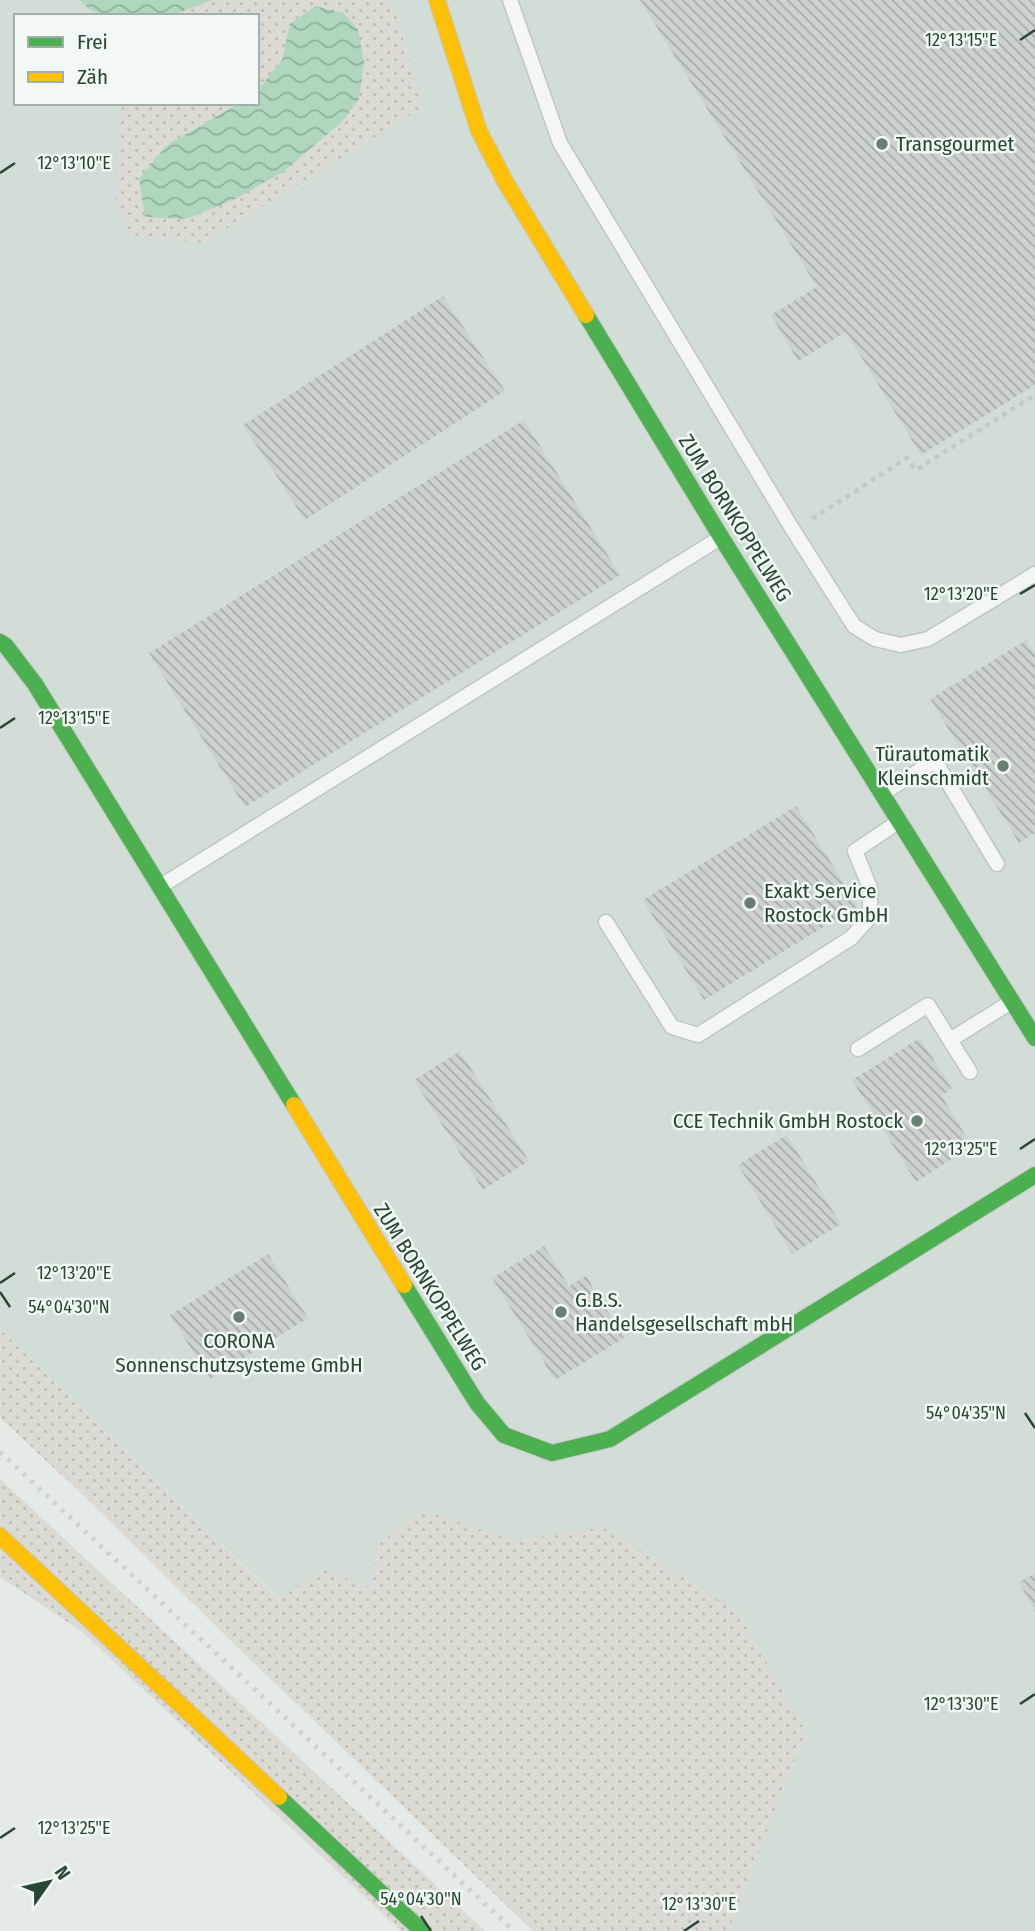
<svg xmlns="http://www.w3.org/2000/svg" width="1035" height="1931" font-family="'Fira Sans Condensed',sans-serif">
<defs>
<pattern id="grass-dots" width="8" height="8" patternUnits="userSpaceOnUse" patternTransform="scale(1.75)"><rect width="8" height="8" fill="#dcdbd3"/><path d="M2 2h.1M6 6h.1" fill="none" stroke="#bdbdb6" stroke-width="1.8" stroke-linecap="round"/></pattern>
<pattern id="water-waves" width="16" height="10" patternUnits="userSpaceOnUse" patternTransform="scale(1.75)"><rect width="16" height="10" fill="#b0d7be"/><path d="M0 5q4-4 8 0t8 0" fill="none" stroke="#8fb09b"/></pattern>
<pattern id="building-back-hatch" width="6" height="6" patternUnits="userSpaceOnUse" patternTransform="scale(1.75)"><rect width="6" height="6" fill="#cdd2cf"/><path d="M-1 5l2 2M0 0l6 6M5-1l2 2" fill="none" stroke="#a6aca9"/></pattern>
</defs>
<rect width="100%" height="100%" fill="#e4eae7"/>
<path fill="#d2ddd7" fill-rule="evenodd" d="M 0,0 L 1035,0 L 1035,1931 L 728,1931 L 806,1732 L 602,1528 L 515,1541 L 423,1510 L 379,1544 L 371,1588 L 323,1569 L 279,1599 L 0,1329 ZM 16,16 L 257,16 L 257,103 L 16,103 Z"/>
<g fill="url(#grass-dots)">
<polygon points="212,0 392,0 422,108 203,243 130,235 116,199 122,103 239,103 166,146 187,219 235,199 283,172 364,62 358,29 343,13 291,24 282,60 257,91 257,16 170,16"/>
<polygon points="0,1329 278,1599 323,1569 371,1588 379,1544 423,1510 515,1541 602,1527 738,1612 806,1732 728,1931 533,1931 238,1648 81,1493 0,1418"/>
<polygon points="0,1479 485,1931 401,1931 81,1631 0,1577"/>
</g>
<g fill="url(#water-waves)">
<polygon points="79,0 212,0 170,16 104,16 89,9"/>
<polygon points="315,6 343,13 358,29 364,62 359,99 343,121 283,172 235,199 187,219 145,217 139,179 166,146 239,103 257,103 257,91 282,60 290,24"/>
</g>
<g fill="url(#building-back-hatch)">
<polygon points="640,0 1035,0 1035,385 921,455 846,332 798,361 771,315 817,287"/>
<polygon points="443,296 505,391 305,520 243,425"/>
<polygon points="524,420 620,575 245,807 149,653"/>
<polygon points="1026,640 1035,654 1035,833 1019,843 930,699"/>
<polygon points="796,806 858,906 704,1000 643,900"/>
<polygon points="920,1038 952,1089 941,1095 972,1146 916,1182 852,1080"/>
<polygon points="460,1051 529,1161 483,1190 414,1080"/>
<polygon points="787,1135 841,1224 792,1254 738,1165"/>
<polygon points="544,1246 569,1286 586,1276 624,1338 555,1380 492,1278"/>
<polygon points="268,1254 308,1318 210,1379 170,1315"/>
<polygon points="1035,1574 1035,1612 1019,1582"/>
</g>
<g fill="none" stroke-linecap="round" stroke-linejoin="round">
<g stroke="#c0c6c3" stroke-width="17">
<g id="lane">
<polyline points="510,0 560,143 793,530 854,626 875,639 901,645 928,639 1035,574"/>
<polyline points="883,793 935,761 997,864"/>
<polyline points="161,886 720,538"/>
<polyline points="606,922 672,1027 698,1035 851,938 870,917 870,888 855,851 898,822"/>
<polyline points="950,1040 1011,1002"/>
<polyline points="858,1049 928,1005 970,1072"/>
</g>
</g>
<g stroke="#c0c6c3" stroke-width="18">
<g id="fast">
<polyline points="586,315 721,537 1035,1038"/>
<polyline points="0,642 6,646 35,684 294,1105"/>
<polyline points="404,1285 477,1403 504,1435 552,1453 610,1439 1035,1175"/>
<polyline points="279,1797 422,1931"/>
</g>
</g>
<g stroke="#c0c6c3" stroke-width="18">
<g id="slow">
<polyline points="437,0 479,131 506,183 586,315"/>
<polyline points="294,1105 404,1285"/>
<polyline points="0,1536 279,1797"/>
</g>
</g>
<polyline stroke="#c3c9c6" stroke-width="4.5" stroke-dasharray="5 5" stroke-linecap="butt" points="812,519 907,458 916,470 1035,395"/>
<use href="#lane" stroke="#f3f6f5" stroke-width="14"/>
<use href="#fast" stroke="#4caf50" stroke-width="16"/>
<use href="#slow" stroke="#ffc107" stroke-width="16"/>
<polyline stroke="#cdd1cf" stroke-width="5" stroke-dasharray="3.5 7" stroke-linecap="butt" points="0,1452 514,1931"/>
</g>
<path fill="none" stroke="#284536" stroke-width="2.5" d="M 1020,40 L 1035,30M 0,173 L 15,163M 1020,594 L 1035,585M 0,728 L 15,718M 1020,1149 L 1035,1139M 0,1283 L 15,1273M 0,1292 L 10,1307M 1025,1413 L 1035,1428M 1020,1704 L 1035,1694M 0,1838 L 15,1828M 421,1916 L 431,1931M 684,1931 L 699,1921"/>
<g fill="#6a7f74" stroke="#f2f9f5" stroke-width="2.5">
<circle cx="882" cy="144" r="7"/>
<circle cx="1003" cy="766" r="7"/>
<circle cx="750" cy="903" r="7"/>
<circle cx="917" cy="1121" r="7"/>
<circle cx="561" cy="1312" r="7"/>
<circle cx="239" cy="1317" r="7"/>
</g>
<g text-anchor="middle" stroke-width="5" stroke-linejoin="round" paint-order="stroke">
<g font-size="21" fill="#284536" stroke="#f2f9f5" text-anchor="start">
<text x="896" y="151">Transgourmet</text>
<text x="989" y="761" text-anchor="end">Türautomatik<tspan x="989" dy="24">Kleinschmidt</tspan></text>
<text x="764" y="898">Exakt Service<tspan x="764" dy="24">Rostock GmbH</tspan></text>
<text x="903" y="1128" text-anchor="end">CCE Technik GmbH Rostock</text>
<text x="575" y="1307">G.B.S.<tspan x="575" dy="24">Handelsgesellschaft mbH</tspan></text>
<text x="239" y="1348" text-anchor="middle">CORONA<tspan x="239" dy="24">Sonnenschutzsysteme GmbH</tspan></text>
</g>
<g font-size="21" fill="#284536" stroke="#f2f9f5">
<text transform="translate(735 518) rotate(58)" y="7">ZUM BORNKOPPELWEG</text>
<text transform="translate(430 1287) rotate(58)" y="7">ZUM BORNKOPPELWEG</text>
</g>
</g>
<g font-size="18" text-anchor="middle" fill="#284536" stroke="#f2f9f5" stroke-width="5" stroke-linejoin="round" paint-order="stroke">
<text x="961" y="46">12°13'15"E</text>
<text x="74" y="169">12°13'10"E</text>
<text x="961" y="600">12°13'20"E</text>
<text x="74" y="724">12°13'15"E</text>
<text x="961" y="1155">12°13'25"E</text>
<text x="74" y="1279">12°13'20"E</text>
<text x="69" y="1313">54°04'30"N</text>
<text x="966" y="1419">54°04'35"N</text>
<text x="961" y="1710">12°13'30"E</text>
<text x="74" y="1834">12°13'25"E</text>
<text x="421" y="1905">54°04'30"N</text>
<text x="699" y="1910">12°13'30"E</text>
</g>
<rect x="14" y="14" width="245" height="91" fill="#f2f9f5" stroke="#a1b1a9" stroke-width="2"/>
<rect x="28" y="37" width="35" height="10" fill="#4caf50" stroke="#a1b1a9" stroke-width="2"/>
<text x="77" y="49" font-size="21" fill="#284536">Frei</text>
<rect x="28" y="72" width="35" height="10" fill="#ffc107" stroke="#a1b1a9" stroke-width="2"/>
<text x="77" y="84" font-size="21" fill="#284536">Zäh</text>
<g transform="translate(49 1882) rotate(56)" stroke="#f2f9f5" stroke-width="5" paint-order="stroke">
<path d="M0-5L12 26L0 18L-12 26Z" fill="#284536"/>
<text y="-10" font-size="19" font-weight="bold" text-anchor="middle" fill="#284536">N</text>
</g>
</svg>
